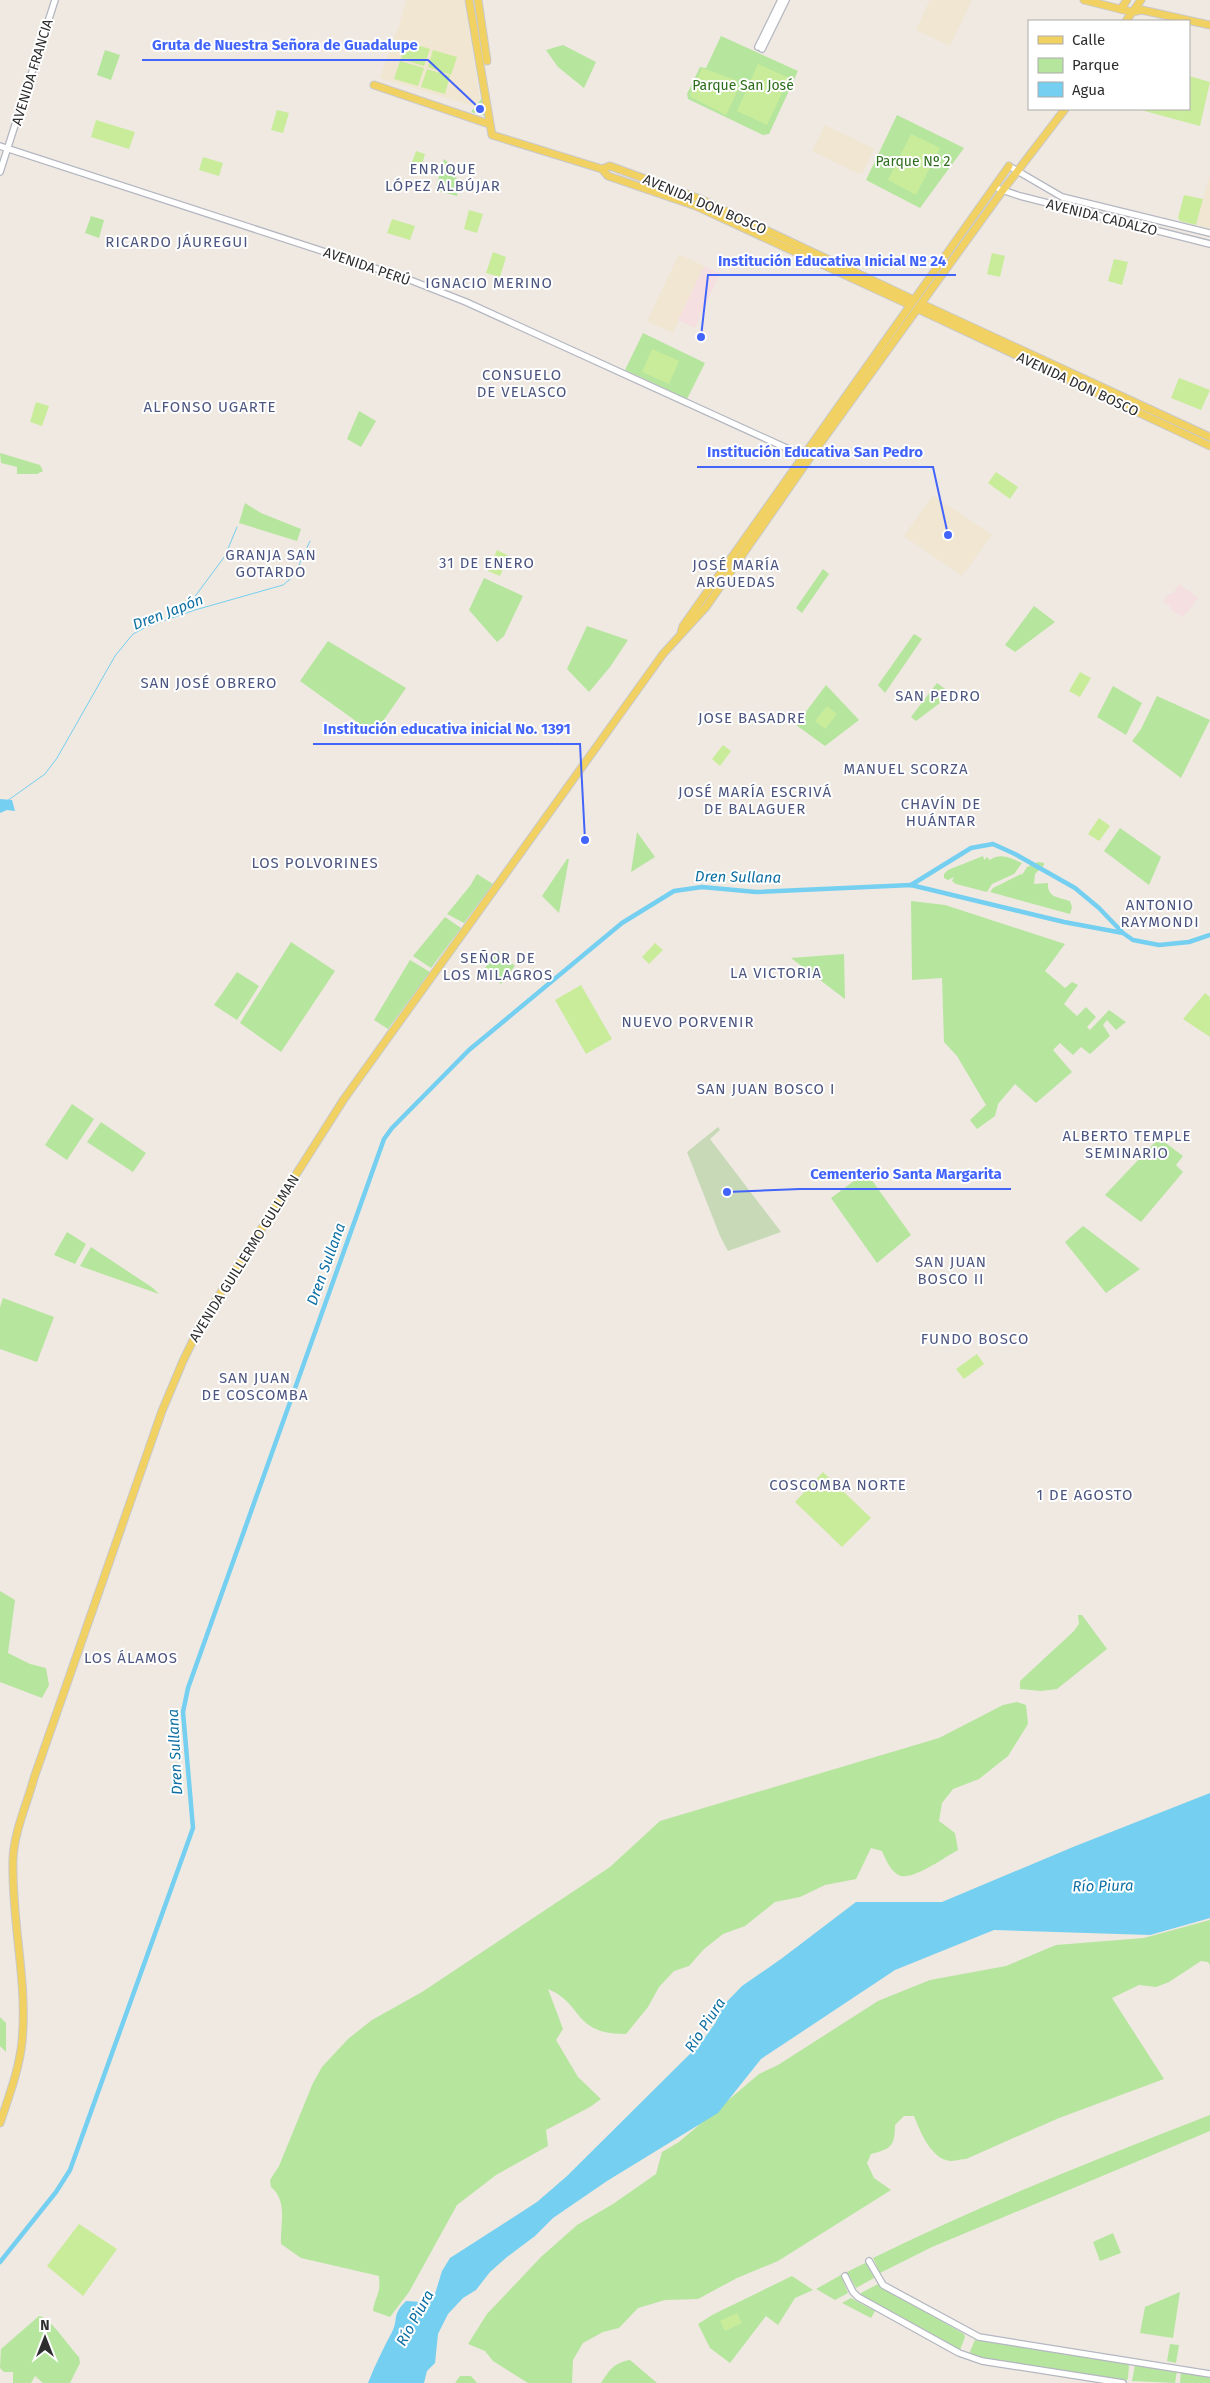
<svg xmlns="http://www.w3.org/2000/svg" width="1210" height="2383" font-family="'Fira Sans',sans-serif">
<rect width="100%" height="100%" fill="#efe9e1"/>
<g fill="#f0e6d1">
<polygon points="406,0 464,0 480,100 474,106 380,78 395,35 398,30"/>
<polygon points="930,0 972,0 950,46 916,30"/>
<polygon points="825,125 874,149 863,172 859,174 812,151"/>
<polygon points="1209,177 1210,177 1210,229 1196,225"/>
<polygon points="679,254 704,266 673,333 647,321"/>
<polygon points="933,495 992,535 962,576 904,536"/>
</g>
<g fill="#f5dfe0">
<polygon points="704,266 720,273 695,328 678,320"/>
<polygon points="1179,584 1198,598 1183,617 1169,609 1171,607 1163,601 1170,593 1173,594"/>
</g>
<g fill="#b6e59e">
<polygon points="721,36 798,71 769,134 763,135 688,99 687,94 700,67 706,68"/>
<polygon points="563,45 596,62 584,88 558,67 546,50"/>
<polygon points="105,50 120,55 111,80 97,75"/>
<polygon points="482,98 484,99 486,116 471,112"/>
<polygon points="897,115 964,148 920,208 866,180"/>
<path d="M 444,159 C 455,168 460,182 457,196 L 435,190 Z"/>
<polygon points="91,216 104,220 99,238 85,233"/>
<polygon points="643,333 705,363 687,399 625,370"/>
<polygon points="359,411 376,421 361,447 347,439"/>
<polygon points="0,453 40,465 43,471 37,474 17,474 17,467 1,463"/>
<polygon points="245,503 261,513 301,529 297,541 239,523"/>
<polygon points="823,569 829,574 802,613 796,608"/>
<polygon points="484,578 523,596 504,636 497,642 469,610"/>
<polygon points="1034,606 1055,622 1015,652 1005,645"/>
<polygon points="587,626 628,640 610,667 589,692 567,669"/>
<polygon points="914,634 922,639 885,693 878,685"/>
<polygon points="328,641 406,688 374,734 300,681"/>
<polygon points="937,683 952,694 916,721 911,717"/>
<polygon points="826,685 859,720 825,746 796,725"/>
<polygon points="1113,686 1142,703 1126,735 1097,717"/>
<polygon points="1157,696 1210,720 1181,778 1132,741 1141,729"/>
<polygon points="1120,828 1161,857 1149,885 1104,851"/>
<polygon points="637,832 655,857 631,872"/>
<path d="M 983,856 L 984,860 L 987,857 L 990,860 C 1001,852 1012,859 1022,863 L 1014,874 L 992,884 L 987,892 L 956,884 L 952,881 L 954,877 L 948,880 L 944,878 L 944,874 L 948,870 Z"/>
<polygon points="567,859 569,859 559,913 542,896"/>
<path d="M 1038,862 L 1044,863 L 1044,865 L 1035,874 L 1034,884 L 1048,883 C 1047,898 1059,897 1070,901 L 1072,907 L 1070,914 L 990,892 L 993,888 L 1021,874 L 1022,875 L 1027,867 Z"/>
<polygon points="477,874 493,884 464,923 447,914 470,886"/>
<polygon points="911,901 945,905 1065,944 1045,971 1065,988 1072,982 1078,985 1064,1004 1077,1016 1086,1007 1096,1017 1087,1027 1090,1030 1109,1010 1126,1022 1116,1030 1107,1020 1103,1025 1110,1036 1090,1054 1081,1047 1073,1055 1060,1043 1053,1050 1072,1072 1036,1103 1015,1084 998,1104 995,1116 977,1129 970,1120 986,1105 957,1056 944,1042 942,978 912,980"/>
<polygon points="445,917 461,928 431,968 413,956"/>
<polygon points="291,942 335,971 281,1052 240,1023"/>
<polygon points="498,951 515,966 501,984 485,968"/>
<polygon points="844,954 845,999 791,958"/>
<polygon points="410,960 430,972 388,1029 374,1020"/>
<polygon points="237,972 259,986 237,1020 214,1005"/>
<polygon points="72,1104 94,1119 67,1160 45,1145"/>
<polygon points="101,1122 146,1153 133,1172 87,1142"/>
<polygon points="1159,1138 1183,1156 1176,1165 1183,1172 1141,1222 1105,1195"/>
<polygon points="866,1172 911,1235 877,1263 831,1198"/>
<polygon points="1083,1226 1140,1269 1106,1293 1065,1242"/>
<polygon points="67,1232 86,1244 75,1264 54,1255"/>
<polygon points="91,1247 153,1288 159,1294 80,1266"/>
<polygon points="3,1298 54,1317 37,1362 0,1349 0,1307"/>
<polygon points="0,1591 15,1600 8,1653 30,1664 46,1668 49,1685 42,1698 0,1682"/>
<polygon points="1078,1615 1082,1615 1107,1649 1057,1689 1041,1691 1020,1689 1020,1681 1074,1631 1079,1624"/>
<path d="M 1017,1702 L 1026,1705 L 1028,1724 L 1008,1756 L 979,1779 L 953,1789 L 942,1803 L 939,1821 L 955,1833 L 958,1850 C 945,1857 915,1879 901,1876 C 891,1873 886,1860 882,1851 L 871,1848 L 856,1879 L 825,1885 L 800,1897 L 775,1902 L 745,1926 L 723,1934 L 704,1949 L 689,1966 L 674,1971 L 659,1987 L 648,2007 L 626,2034 C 572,2034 584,2004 548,1989 L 563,2029 L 556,2040 L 578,2077 L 601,2099 L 590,2107 L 546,2130 L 548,2146 L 496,2175 L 457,2205 L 409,2292 L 390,2317 L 373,2311 C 375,2295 381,2296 379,2276 L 301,2258 L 281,2244 C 280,2224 288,2201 271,2187 L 270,2180 L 279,2166 L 313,2083 L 322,2067 L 348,2039 L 372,2020 L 422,1992 L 610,1867 L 660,1821 L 939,1738 L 1003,1705 Z"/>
<path d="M 1210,1920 L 1210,1965 L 1208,1962 L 1201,1961 L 1169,1982 L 1156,1987 L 1139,1985 L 1112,1998 L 1164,2079 L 1059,2118 L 966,2159 C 961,2159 955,2161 950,2161 C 931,2159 920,2131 914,2116 L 904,2116 L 895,2125 C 895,2146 891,2149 871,2154 L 867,2163 L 874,2178 L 891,2190 L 778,2261 L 737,2278 L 698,2299 L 665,2300 L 638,2308 L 619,2328 L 603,2332 L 583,2343 L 573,2360 L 572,2383 L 528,2383 L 493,2361 L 485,2351 L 468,2344 L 487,2314 L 541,2257 L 577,2225 L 613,2204 L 656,2174 L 662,2152 L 679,2142 L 759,2074 L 778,2065 L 878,2001 L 930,1980 L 1006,1966 L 1056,1945 L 1144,1938 Z"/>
<polygon points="0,2017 6,2023 6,2052 0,2046"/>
<path d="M 1210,2115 L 1210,2131 L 932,2247 L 880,2273 L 873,2258 C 983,2204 1096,2159 1210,2115 Z"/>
<polygon points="1113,2233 1121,2253 1100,2261 1093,2242"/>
<polygon points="867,2262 874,2278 856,2288 847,2272"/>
<polygon points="841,2275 848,2293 835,2300 816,2289"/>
<polygon points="792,2276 813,2290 795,2298 778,2325 766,2316 730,2363 710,2348 698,2324 714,2314"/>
<polygon points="878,2284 964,2334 965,2337 960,2350 861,2295 861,2293"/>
<polygon points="1180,2292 1173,2338 1140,2333 1145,2307"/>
<polygon points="851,2298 875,2311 871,2318 842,2303"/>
<path d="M 39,2316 C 52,2319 69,2347 79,2357 L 80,2363 L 70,2383 L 43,2383 L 35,2376 L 31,2383 L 13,2383 L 13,2372 L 4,2372 L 0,2368 L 1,2349 Z"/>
<polygon points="975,2340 1129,2364 1128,2379 1125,2381 983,2358 969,2354"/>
<polygon points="1170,2344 1179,2345 1176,2363 1167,2361"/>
<path d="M 630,2360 L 657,2383 L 601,2383 C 610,2369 614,2363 630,2360 Z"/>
<polygon points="1135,2365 1177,2371 1175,2383 1132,2381"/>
<polygon points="1181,2372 1210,2377 1210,2383 1180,2383"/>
<polygon points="460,2376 471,2376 477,2383 455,2383"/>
</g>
<polygon fill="#c8d9b8" points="718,1127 720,1130 710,1139 781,1232 728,1251 720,1236 687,1152"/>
<g fill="#c9ec9a">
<polygon points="406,42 430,49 424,66 401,59"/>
<polygon points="433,50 457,57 451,75 428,67"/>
<polygon points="400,61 424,68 418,86 394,79"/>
<polygon points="758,64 789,78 767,125 737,111"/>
<polygon points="702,68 736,80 739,88 726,115 691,97 690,95"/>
<polygon points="427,69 450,76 445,94 421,87"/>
<polygon points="1189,76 1210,82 1200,126 1137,109 1189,109"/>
<polygon points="277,110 289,113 283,133 271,130"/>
<polygon points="96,120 135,132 129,149 91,137"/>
<polygon points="911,134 940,148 916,195 888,180"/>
<polygon points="416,151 425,154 421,168 411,165"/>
<polygon points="203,157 223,163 219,176 199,170"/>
<polygon points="1184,195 1203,199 1196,225 1180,221 1178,218"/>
<polygon points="469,210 483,214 477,233 464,229"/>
<polygon points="392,219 415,226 410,240 387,233"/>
<polygon points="493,252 506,257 500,277 486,273"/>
<polygon points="992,253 1005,256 1000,277 987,274"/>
<polygon points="1114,259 1128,262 1122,285 1108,281"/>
<polygon points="652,349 679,361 669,384 642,372"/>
<polygon points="1179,378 1210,390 1201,410 1171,398"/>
<polygon points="36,402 49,406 42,426 30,422"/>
<polygon points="996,472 1018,487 1010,499 988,483"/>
<polygon points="497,550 509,556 500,576 488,571"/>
<polygon points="1080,672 1091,678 1080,697 1069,691"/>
<polygon points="827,706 837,714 825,729 815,721"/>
<polygon points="723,745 731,751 720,766 712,759"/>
<polygon points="1099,818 1110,826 1099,841 1088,834"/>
<polygon points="655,943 663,950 649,964 642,957"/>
<polygon points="581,985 612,1039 586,1054 555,1000"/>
<polygon points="1205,993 1210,997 1210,1037 1183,1019"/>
<polygon points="977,1354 984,1364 964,1379 956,1369"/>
<polygon points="823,1472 871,1518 842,1547 795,1502"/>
<polygon points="79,2224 117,2249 83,2296 47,2266"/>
<polygon points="737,2313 742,2323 725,2331 720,2321"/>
</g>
<g fill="#75cff0">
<polygon points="0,799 12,800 15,811 7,810 0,813"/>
<path d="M 1210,1793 L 1210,1918 L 1150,1935 L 994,1930 L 895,1970 L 761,2059 L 718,2113 L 607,2181 L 553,2218 L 535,2236 L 507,2257 L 490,2272 L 476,2290 L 463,2298 L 448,2314 L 438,2334 L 435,2363 L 427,2371 L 424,2383 L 368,2383 C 375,2365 383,2349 392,2332 C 399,2319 391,2316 406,2301 L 423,2302 L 434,2297 L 442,2271 L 450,2258 L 537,2202 L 567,2176 L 701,2043 L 716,2022 L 715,2014 L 742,1986 L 781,1959 L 856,1902 L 942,1902 L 1073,1847 Z"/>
</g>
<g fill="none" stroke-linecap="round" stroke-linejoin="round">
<g stroke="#75cff0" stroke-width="1">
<polyline points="182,614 225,556 237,527"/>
<polyline points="7,801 45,774 57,758 115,656 133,634 148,626 195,610 283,585 294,576 310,541"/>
</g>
<g stroke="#75cff0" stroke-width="4.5">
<polyline points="911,885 971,848 993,844 1015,854 1075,888 1099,908 1122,932"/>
<polyline points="0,2262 56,2192 70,2170 193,1828 183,1712 188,1688 384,1139 392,1128 469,1050 622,923 674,891 702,887 756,892 911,885 1064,922 1123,933 1133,940 1159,945 1189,942 1210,935"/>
</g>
<g stroke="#b4b7c1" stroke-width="8">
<g id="minor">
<polyline points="758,47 781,0"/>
<polyline points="762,49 786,0"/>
<polyline points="0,146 405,278 466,302 804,456"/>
<polyline points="1009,166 1062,197 1210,233"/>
<polyline points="0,172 55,0"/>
<polyline points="999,189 1020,196 1210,244"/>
<polyline points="869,2261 883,2285 979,2337 1210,2374"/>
<polyline points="845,2276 853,2292 858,2297 959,2353 982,2361 1123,2383"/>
</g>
</g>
<g stroke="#c9c9c9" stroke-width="9">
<g id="major">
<polyline points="469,0 492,135 602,169 608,176 696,206 910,305"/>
<polyline points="478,0 487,61"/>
<polyline points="1084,0 1132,12 1142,10 1210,25"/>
<polyline points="1121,9 1127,0"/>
<polyline points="1126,21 1141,0"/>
<polyline points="374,85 489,124"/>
<polyline points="602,169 610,166 700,199 914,300"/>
<polyline points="922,304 1210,437"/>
<polyline points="918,309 1210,446"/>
<polyline points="681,633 683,626 1009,166"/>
<path d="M 0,2123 C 9,2096 19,2070 22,2042 C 28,1981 11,1920 13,1859 C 14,1832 27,1804 34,1778 L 162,1411 L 183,1361 L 201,1324 L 344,1099 L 663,654 L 706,607 L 809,459 L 1003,190 L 1065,109"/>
</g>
</g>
<use href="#minor" stroke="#fff" stroke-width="5.5"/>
<use href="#major" stroke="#f2d163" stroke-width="7"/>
</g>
<g text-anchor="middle" stroke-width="4" stroke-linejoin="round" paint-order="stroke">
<g font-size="14" fill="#2e2e2e" stroke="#fff">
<text transform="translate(32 72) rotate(-73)" y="5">AVENIDA FRANCIA</text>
<text transform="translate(705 204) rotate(23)" y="5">AVENIDA DON BOSCO</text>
<text transform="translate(1102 217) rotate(14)" y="5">AVENIDA CADALZO</text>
<text transform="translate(367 266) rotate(19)" y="5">AVENIDA PERÚ</text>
<text transform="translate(1078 384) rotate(25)" y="5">AVENIDA DON BOSCO</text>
<text transform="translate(244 1258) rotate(-58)" y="5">AVENIDA GUILLERMO GULLMAN</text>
</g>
<g font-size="14" fill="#2c6e1b" stroke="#fff">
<text x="743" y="90">Parque San José</text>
<text x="913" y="166">Parque Nº 2</text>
</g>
<g font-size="15" letter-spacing="1" fill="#4d5680" stroke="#fff">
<text x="443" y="174">ENRIQUE<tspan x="443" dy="17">LÓPEZ ALBÚJAR</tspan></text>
<text x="177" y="247">RICARDO JÁUREGUI</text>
<text x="489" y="288">IGNACIO MERINO</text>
<text x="522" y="380">CONSUELO<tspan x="522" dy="17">DE VELASCO</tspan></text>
<text x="210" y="412">ALFONSO UGARTE</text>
<text x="271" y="560">GRANJA SAN<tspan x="271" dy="17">GOTARDO</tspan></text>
<text x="487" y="568">31 DE ENERO</text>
<text x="736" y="570">JOSÉ MARÍA<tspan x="736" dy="17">ARGUEDAS</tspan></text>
<text x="209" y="688">SAN JOSÉ OBRERO</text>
<text x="938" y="701">SAN PEDRO</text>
<text x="752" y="723">JOSE BASADRE</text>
<text x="906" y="774">MANUEL SCORZA</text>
<text x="755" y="797">JOSÉ MARÍA ESCRIVÁ<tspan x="755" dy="17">DE BALAGUER</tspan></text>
<text x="941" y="809">CHAVÍN DE<tspan x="941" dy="17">HUÁNTAR</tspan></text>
<text x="315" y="868">LOS POLVORINES</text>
<text x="1160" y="910">ANTONIO<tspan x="1160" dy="17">RAYMONDI</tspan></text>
<text x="498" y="963">SEÑOR DE<tspan x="498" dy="17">LOS MILAGROS</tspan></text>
<text x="776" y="978">LA VICTORIA</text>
<text x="688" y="1027">NUEVO PORVENIR</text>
<text x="766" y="1094">SAN JUAN BOSCO I</text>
<text x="1127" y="1141">ALBERTO TEMPLE<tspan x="1127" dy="17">SEMINARIO</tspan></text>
<text x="951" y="1267">SAN JUAN<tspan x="951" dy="17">BOSCO II</tspan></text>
<text x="975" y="1344">FUNDO BOSCO</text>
<text x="255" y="1383">SAN JUAN<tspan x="255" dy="17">DE COSCOMBA</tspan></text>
<text x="838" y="1490">COSCOMBA NORTE</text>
<text x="1085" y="1500">1 DE AGOSTO</text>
<text x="131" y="1663">LOS ÁLAMOS</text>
</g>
<g font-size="15" font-style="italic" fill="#0d6fa3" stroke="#fff">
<text transform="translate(168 612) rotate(-21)" y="5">Dren Japón</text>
<text transform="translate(738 877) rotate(1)" y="5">Dren Sullana</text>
<text transform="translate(326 1264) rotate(-70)" y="5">Dren Sullana</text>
<text transform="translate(175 1752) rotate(-93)" y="5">Dren Sullana</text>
<text transform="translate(1103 1886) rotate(-1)" y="5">Río Piura</text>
<text transform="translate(705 2025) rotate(-57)" y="5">Río Piura</text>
<text transform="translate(415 2318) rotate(-61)" y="5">Río Piura</text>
</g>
</g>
<path fill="none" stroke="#4264fb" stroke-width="2" d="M480 109L428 60H142M701 337L708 275H956M948 535L933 467H697M585 840L580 744H313M727 1192L800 1189H1011"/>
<g fill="#4264fb" stroke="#fff" stroke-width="2">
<circle cx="480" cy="109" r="5"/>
<circle cx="701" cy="337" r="5"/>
<circle cx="948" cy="535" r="5"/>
<circle cx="585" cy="840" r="5"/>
<circle cx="727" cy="1192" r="5"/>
</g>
<g font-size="15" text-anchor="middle" font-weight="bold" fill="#4264fb" stroke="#fff" stroke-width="4" stroke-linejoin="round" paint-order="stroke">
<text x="285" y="50">Gruta de Nuestra Señora de Guadalupe</text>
<text x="832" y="266">Institución Educativa Inicial Nº 24</text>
<text x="815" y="457">Institución Educativa San Pedro</text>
<text x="447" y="734">Institución educativa inicial No. 1391</text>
<text x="906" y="1179">Cementerio Santa Margarita</text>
</g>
<rect x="1028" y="20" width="162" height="90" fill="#ffffff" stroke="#ababab"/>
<rect x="1038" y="36" width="25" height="8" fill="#f2d163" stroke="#ababab"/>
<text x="1072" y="45" font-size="15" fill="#2e2e2e">Calle</text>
<rect x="1038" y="58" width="25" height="15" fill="#b6e59e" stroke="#ababab"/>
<text x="1072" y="70" font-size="15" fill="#2e2e2e">Parque</text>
<rect x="1038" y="82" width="25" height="15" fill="#75cff0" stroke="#ababab"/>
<text x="1072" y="95" font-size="15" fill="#2e2e2e">Agua</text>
<g transform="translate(45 2338)" stroke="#ffffff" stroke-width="4" paint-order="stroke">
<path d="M0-4L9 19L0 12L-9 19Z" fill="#2e2e2e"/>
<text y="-8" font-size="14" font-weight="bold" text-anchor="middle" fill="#2e2e2e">N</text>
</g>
</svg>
